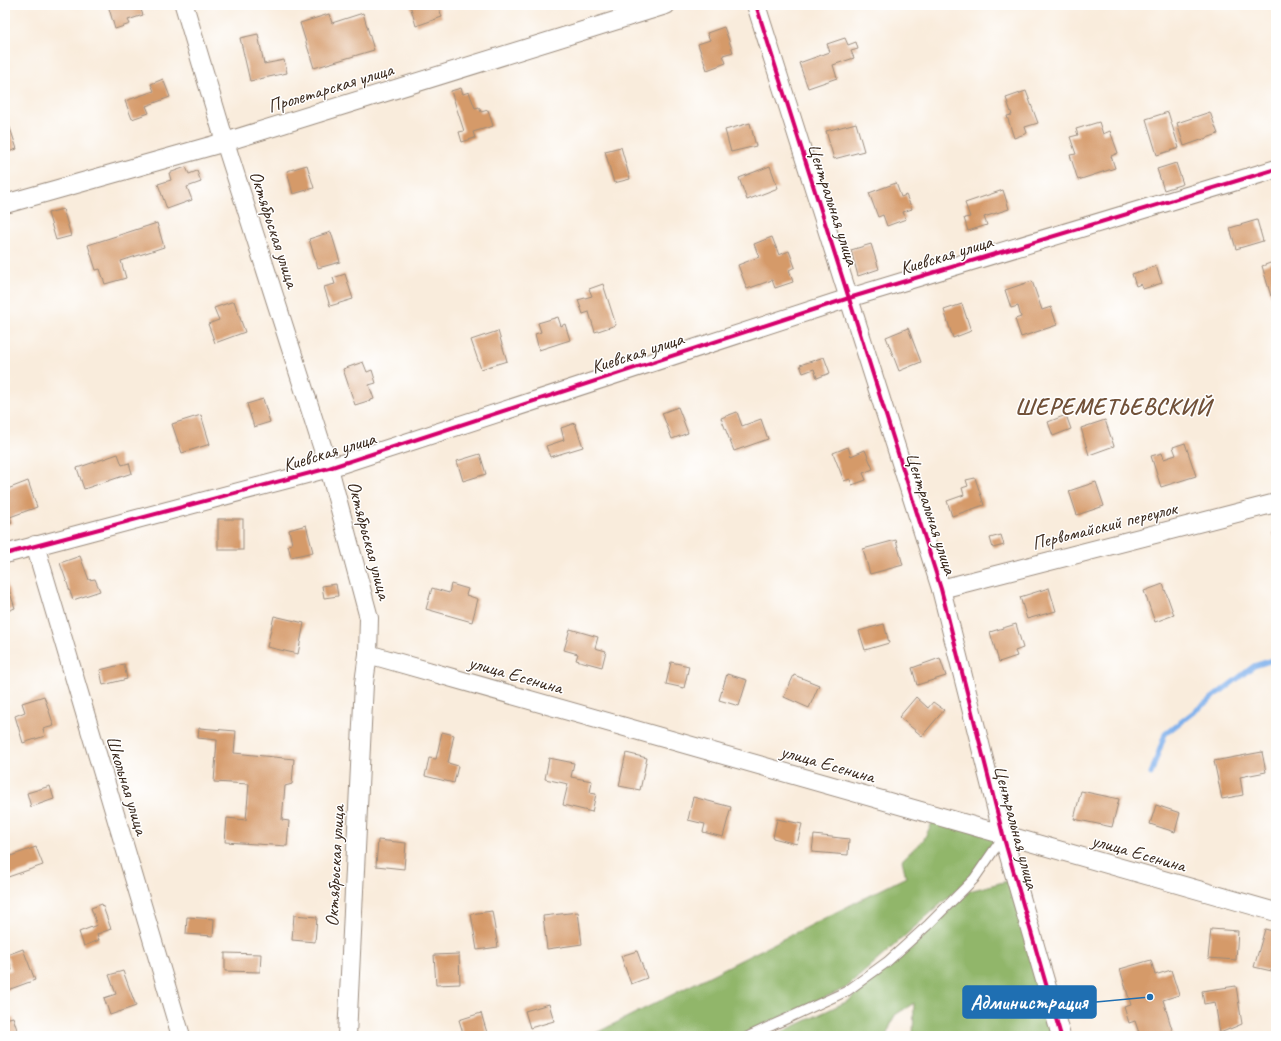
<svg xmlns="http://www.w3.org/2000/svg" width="1281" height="1041" font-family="Caveat,sans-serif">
<rect width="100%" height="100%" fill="#fff"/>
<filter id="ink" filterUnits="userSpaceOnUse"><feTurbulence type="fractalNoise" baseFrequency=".025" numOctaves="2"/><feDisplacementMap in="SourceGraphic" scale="8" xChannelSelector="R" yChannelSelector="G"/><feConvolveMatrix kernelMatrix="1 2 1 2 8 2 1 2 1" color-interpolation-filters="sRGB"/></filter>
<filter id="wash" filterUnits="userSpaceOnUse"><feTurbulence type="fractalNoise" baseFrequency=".012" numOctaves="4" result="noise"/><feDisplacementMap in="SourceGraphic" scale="16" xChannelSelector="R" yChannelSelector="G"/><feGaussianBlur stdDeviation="0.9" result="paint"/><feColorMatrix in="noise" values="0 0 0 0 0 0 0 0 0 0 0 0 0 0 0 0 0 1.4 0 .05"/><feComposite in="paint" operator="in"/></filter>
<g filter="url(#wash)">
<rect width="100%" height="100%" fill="#f9ecdc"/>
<g fill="#91b66a" stroke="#667044">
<polygon points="934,819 997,838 969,879 846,988 738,1036 595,1036 596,1033 906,877 902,860 924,839"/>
<polygon points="1011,880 1055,1031 1040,1036 913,1036 914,1003 895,1015 886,1036 773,1036 850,1000 912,948 969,891"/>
</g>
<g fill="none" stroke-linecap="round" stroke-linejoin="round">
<polyline stroke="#7fb0eb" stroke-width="5" points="1151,774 1165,734 1254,666 1276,659"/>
</g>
<g id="blocks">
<g fill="#d59a69">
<polygon points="108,5 139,5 143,15 128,20 130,24 115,29"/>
<polygon points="410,5 438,5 442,17 416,26"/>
<polygon points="363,13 374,50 314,68 300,23 329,14 332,23"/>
<polygon points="724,27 733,52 723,55 726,63 707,70 698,44 710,40 707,33"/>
<polygon points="258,34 264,64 284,60 287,73 250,81 240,38"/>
<polygon points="845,38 848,45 856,42 858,49 851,51 854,58 833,65 837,78 808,88 799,63 830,52 827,44"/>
<polygon points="163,79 170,97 146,106 149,113 132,119 125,101 154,91 151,84"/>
<polygon points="461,88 463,94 469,92 475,108 479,107 481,112 488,110 493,126 473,132 475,138 462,142 459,132 464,131 451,91"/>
<polygon points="1026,91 1038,123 1025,127 1027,133 1014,138 1007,116 1012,115 1006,98"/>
<polygon points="1168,112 1179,148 1157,155 1146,119"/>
<polygon points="1210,112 1218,134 1184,146 1177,123"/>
<polygon points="8,122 17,149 5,153 5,123"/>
<polygon points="1099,122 1103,134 1110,131 1118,153 1111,156 1115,168 1078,180 1070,155 1076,154 1070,137 1078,135 1076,129"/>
<polygon points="750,123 756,146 731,152 725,130"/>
<polygon points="856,123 864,151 834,159 826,131"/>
<polygon points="621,147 630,179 614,183 605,151"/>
<polygon points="1176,163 1183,184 1164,190 1157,169"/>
<polygon points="307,165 314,188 293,194 287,171"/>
<polygon points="770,166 778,188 747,200 739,178"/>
<polygon points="186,167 189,174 197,171 201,182 187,187 192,200 167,209 158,184 171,180 169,173"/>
<polygon points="896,183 901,197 906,195 912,209 903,212 906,219 887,226 883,215 878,217 869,193"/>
<polygon points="1003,190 1009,209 984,217 987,225 968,231 964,218 970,217 965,203"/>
<polygon points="63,209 71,236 56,240 48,213"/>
<polygon points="1257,220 1263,241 1236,249 1230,228"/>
<polygon points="157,223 164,247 121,261 126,278 105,284 100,269 96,270 88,245"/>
<polygon points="331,232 340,262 318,268 309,239"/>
<polygon points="772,237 779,255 789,251 795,267 789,270 793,282 775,288 772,280 747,289 738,265 759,257 754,244"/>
<polygon points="871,244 879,269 858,276 851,250"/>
<polygon points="1276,261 1276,294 1271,296 1262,266"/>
<polygon points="1156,266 1162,283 1143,289 1141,284 1136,286 1132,274"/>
<polygon points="345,274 353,299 330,306 324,287 335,284 333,278"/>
<polygon points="1032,281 1042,310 1051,307 1057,325 1021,337 1015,319 1021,317 1018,306 1011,308 1005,290"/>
<polygon points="603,284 616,325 595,332 589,312 583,314 578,300 592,296 589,289"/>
<polygon points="234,301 245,332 215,343 208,324 219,320 214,308"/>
<polygon points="962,304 971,331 953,338 944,310"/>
<polygon points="558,317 561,326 565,324 570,340 539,350 535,334 541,332 538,323"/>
<polygon points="908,328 921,362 899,371 886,337"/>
<polygon points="498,331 507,361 481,369 471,340"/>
<polygon points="824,357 830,373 817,378 814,369 803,373 800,365"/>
<polygon points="363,362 367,372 372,370 376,383 369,385 374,399 355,405 343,369"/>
<polygon points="263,399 270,422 254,427 247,404"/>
<polygon points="678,407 688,433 672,439 662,413"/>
<polygon points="737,412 742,426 761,419 768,439 734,451 721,418"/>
<polygon points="201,415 210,444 182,453 172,424"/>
<polygon points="1066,415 1071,429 1053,436 1048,422"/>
<polygon points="1105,420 1114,446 1089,455 1081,428"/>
<polygon points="575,423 583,447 550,457 546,446 564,440 561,428"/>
<polygon points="1185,443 1196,476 1161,487 1151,456 1162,453 1164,459 1176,455 1173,447"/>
<polygon points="848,447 851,456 865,450 873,469 863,473 866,480 852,485 850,479 844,481 833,453"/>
<polygon points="118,454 122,465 129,463 132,473 84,489 77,468"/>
<polygon points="480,454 486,474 463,481 457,461"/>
<polygon points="975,478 984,505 952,516 947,501 964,495 962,488 968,486 966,480"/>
<polygon points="28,481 37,507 10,517 12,523 5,526 5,490"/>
<polygon points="1096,482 1104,506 1077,515 1069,491"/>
<rect x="218" y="519" width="25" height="31"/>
<polygon points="306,525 313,552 291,557 288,545 292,544 289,530"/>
<polygon points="1276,532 1276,542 1273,533"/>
<polygon points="1001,535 1004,545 993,548 990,538"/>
<polygon points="896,540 903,565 870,574 863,549"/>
<polygon points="80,556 89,580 95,579 100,591 73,600 60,563"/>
<polygon points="5,578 15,608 5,612"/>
<polygon points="336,584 338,596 324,598 322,586"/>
<polygon points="451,584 468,589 466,595 478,599 472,622 426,609 432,588 449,593"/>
<polygon points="1163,584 1174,615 1155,622 1144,591"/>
<polygon points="1049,588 1056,611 1027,619 1020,597"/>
<polygon points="274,616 304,623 298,654 267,647"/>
<polygon points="884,624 889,643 865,650 859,631"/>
<polygon points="1016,624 1023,648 1015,651 1017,656 999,662 990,632"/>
<polygon points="570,629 598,637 595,648 606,651 602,667 576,660 578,654 564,650"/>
<polygon points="940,658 946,676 917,685 912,668"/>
<polygon points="671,662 689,666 684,688 666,684"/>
<polygon points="124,664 127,679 103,685 100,670"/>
<polygon points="727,674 747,680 739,706 719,700"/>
<polygon points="794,675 819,685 809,708 784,697"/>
<polygon points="44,696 54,726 43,729 45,736 23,743 15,716 25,712 22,703"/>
<polygon points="916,697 928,708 933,702 944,710 922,736 899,717"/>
<polygon points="199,728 236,731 234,753 294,759 292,784 285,786 282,820 289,821 287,846 225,842 227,818 246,820 249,784 214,782 217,740 198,738"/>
<polygon points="442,732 454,735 448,763 458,766 454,783 425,776 429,758 436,759"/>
<polygon points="1262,752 1266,772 1240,777 1243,795 1222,799 1214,761"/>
<polygon points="626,753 647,758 640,790 619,786"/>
<polygon points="549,758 574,763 571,777 592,781 590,793 596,794 592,812 563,805 568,784 545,779"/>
<polygon points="50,786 54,799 31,807 27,793"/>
<polygon points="1081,791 1119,799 1112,827 1074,819"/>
<polygon points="693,797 731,807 723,837 703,832 705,824 688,820"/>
<polygon points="1156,805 1180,813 1175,832 1150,824"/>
<polygon points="777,819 802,824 797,844 773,838"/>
<polygon points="814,835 849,839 848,855 812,852"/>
<polygon points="378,840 406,843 404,869 376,866"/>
<polygon points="36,847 43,865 8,877 5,868 5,858"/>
<polygon points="102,904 111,929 97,934 99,940 84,946 79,932 97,925 91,908"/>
<polygon points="492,911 498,947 477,950 471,914"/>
<polygon points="578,912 582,944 547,949 543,916"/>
<polygon points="294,915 317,917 315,942 292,940"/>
<polygon points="187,917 214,919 213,936 186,934"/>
<polygon points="1211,929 1238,931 1236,960 1208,958"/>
<polygon points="1265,929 1276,932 1276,972 1254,967"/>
<polygon points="23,949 35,980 5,991 5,972 12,970 7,955"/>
<polygon points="637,951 647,978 631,984 621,956"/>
<polygon points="225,953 261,954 260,972 225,971"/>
<polygon points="459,954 460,984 436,985 434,955"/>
<polygon points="1151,960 1155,975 1171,970 1179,995 1163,1000 1174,1036 1140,1036 1135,1021 1129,1023 1124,1007 1131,1005 1120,969"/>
<polygon points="123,971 136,1006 110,1015 104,998 116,994 109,975"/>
<polygon points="1236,986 1242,1024 1220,1033 1215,1002 1204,1004 1202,991"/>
<polygon points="549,1004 554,1021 530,1028 525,1011"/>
<polygon points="481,1013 488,1036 464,1036 459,1020"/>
<polygon points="13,1017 19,1036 5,1036 5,1019"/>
</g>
</g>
</g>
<g filter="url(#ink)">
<use href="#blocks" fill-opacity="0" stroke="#9a8b7d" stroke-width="1"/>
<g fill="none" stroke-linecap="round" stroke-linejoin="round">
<g stroke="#9a8b7d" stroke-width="11">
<polyline id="service" points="749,1036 847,991 887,962 929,924 974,879 1003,837"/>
</g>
<g stroke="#9a8b7d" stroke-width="20">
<g id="minor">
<polyline points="184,5 225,142 329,468 369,618 368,654 364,683 347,1036"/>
<polyline points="756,5 941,589 1003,835 1061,1036"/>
<polyline points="5,204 225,142 666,5"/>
<polyline points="35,545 181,1036"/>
<polyline points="5,554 329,468 849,298 1276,169"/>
<polyline points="941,589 1276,503"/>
<polyline points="368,654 1276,912"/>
</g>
</g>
<use href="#service" stroke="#fff" stroke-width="9"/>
<use href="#minor" stroke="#fff" stroke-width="18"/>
<g stroke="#fff" stroke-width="6">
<g id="cycleway">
<polyline points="756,5 941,589 1003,835 1061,1036"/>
<polyline points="5,554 329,468 849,298 1276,169"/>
</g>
</g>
<use href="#cycleway" stroke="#d6006c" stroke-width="4"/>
</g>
</g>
<g text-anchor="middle" stroke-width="3" stroke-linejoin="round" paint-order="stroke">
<g font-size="19" fill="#3b2a1e" stroke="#fff">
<text transform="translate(330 87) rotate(-17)" y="7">Пролетарская улица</text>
<text transform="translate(834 204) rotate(72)" y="7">Центральная улица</text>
<text transform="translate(275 229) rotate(72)" y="7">Октябрьская улица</text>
<text transform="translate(946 254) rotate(-17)" y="7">Киевская улица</text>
<text transform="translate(637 352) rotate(-18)" y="7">Киевская улица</text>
<text transform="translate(329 451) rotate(-17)" y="7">Киевская улица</text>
<text transform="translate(932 513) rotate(72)" y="7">Центральная улица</text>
<text transform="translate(1104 525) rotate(-14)" y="7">Первомайский переулок</text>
<text transform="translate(370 540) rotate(75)" y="7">Октябрьская улица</text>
<text transform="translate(516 674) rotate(16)" y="7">улица Есенина</text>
<text transform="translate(828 763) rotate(16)" y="7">улица Есенина</text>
<text transform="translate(128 785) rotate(73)" y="7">Школьная улица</text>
<text transform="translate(1017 827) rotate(75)" y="7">Центральная улица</text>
<text transform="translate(1139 852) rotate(16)" y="7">улица Есенина</text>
<text transform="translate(334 866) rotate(-87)" y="7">Октябрьская улица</text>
</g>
<g font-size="23" font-weight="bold" letter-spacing="1" fill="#715138" stroke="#fff">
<text x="1113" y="414">ШЕРЕМЕТЬЕВСКИЙ</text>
</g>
</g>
<path fill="none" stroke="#1f6fb2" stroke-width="1.5" d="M1150 997L1096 1002"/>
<circle fill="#1f6fb2" stroke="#fff" stroke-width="1.5" cx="1150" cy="997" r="4"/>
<rect fill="#1f6fb2" stroke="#1f6fb2" stroke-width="1.5" x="963" y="986" width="133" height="32" rx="4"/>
<g font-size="20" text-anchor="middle" font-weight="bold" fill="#fff">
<text x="1029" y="1009">Администрация</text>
</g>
<rect width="1281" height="1041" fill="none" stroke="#fff" stroke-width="20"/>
</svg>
